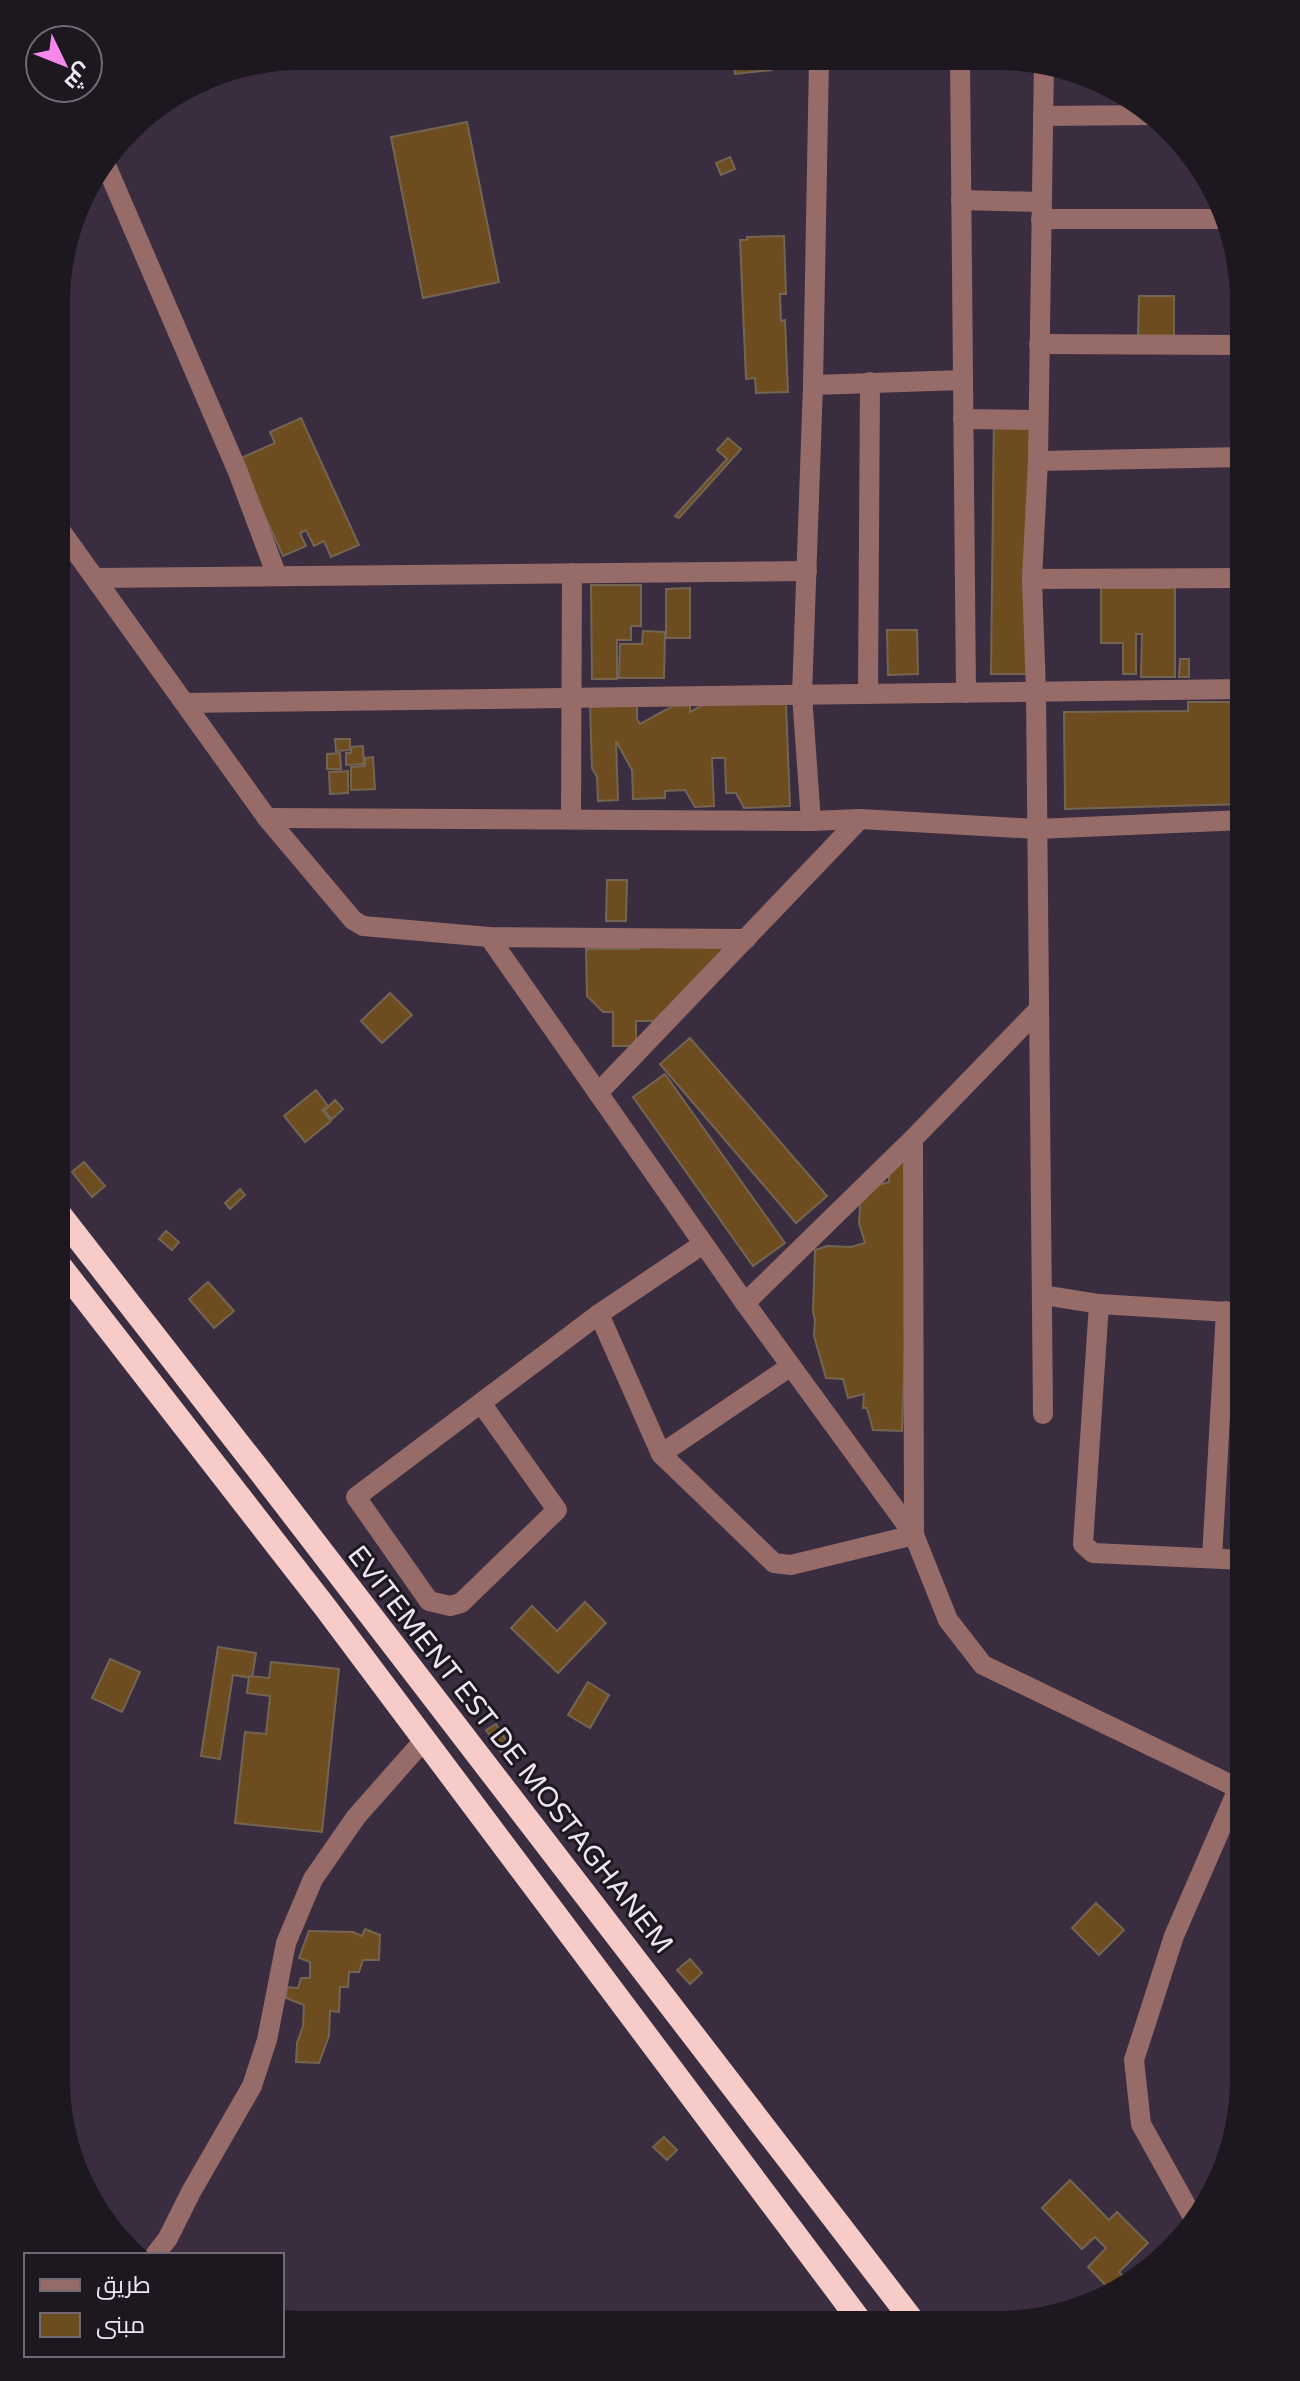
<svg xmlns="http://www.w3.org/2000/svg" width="1300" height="2381" font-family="'Varela Round',Cairo,sans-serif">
<rect width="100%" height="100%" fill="#392d3f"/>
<g fill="#6d4d20" stroke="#746552" stroke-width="2">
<polygon points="733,59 769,59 771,70 735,74"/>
<polygon points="467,122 499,282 423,298 391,137"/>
<polygon points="730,157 735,169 721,175 716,163"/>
<polygon points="784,236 786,294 780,294 781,321 785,320 788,392 756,393 755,378 746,379 740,240 747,240 747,237"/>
<polygon points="1139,296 1174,296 1174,338 1138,337"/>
<polygon points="994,411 1031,411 1029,674 991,674"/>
<polygon points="301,418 359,545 331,557 324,541 314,546 306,530 300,533 306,546 283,556 239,459 275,443 270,432"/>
<polygon points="728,438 741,449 679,518 675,516 727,459 717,450"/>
<polygon points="591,585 641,585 641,626 631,626 631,640 617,640 617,679 592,679"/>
<polygon points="690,588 690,638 666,638 666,589"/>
<polygon points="1101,588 1175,588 1175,677 1141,677 1142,634 1136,634 1136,674 1123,674 1123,643 1101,643"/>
<polygon points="887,630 917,630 918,674 888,675"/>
<polygon points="643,631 665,632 664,678 619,678 620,644 642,644"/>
<polygon points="1180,659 1189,659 1189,677 1179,677"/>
<polygon points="712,700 786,703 790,806 744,808 736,793 726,793 725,758 712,758 714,806 695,807 685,790 665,791 665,798 633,799 632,770 616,741 618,800 598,801 597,777 592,768 590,707 637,702 637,719 640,724 673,706 690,705 690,712"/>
<polygon points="1188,702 1244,702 1244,804 1065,809 1064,712 1188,711"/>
<polygon points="335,739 350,739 350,750 336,751"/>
<polygon points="363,746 364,764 346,765 346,753 351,753 351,747"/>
<polygon points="340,753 341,769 327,769 327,754"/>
<polygon points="373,757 375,789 351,790 351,767 365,766 365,758"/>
<polygon points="348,771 348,793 330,794 329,772"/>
<polygon points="607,880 627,880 626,921 606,921"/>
<polygon points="645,941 726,947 655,1021 636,1021 636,1046 613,1046 613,1012 603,1012 587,996 586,949 639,949"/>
<polygon points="390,993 412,1015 382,1043 361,1021"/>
<polygon points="690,1038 827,1196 796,1223 660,1064"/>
<polygon points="665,1074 785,1243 753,1266 633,1097"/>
<polygon points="316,1090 328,1106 322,1110 331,1121 305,1142 284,1116"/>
<polygon points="335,1100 343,1109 332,1119 324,1111"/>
<polygon points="905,1159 909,1234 902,1431 873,1430 867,1408 863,1408 864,1394 848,1398 843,1379 826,1378 814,1336 815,1320 813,1312 815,1250 827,1246 851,1247 865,1243 859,1223 861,1190 889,1182 889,1163"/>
<polygon points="84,1162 105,1186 92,1197 72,1172"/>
<polygon points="240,1189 245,1195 230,1209 225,1203"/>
<polygon points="166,1231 179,1242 172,1250 159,1239"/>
<polygon points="208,1282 234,1311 214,1328 189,1299"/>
<polygon points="585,1602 606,1623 558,1673 511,1628 532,1606 557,1631"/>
<polygon points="218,1647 256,1653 252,1678 233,1675 220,1759 201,1756"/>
<polygon points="110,1659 140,1672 122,1712 92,1698"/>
<polygon points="271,1662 339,1669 322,1832 235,1823 245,1732 266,1734 270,1696 247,1693 249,1676 269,1678"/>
<polygon points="588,1682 609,1695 590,1728 568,1715"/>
<polygon points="496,1724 510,1746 501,1752 486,1730"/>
<polygon points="1096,1903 1124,1930 1099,1955 1072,1928"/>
<polygon points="365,1929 380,1935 379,1960 363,1960 359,1972 349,1972 348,1987 340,1987 339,2012 330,2011 329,2036 319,2063 296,2062 297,2043 303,2026 304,2005 286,1998 287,1987 298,1988 301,1978 310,1978 310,1962 299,1958 309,1931 353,1932 362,1936"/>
<polygon points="690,1959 702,1973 690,1984 677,1970"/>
<polygon points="664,2137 677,2150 667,2160 653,2147"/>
<polygon points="1070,2180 1109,2220 1117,2212 1148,2243 1119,2272 1131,2285 1114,2294 1088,2267 1106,2248 1095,2237 1082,2249 1042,2208"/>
</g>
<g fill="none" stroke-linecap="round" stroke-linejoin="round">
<g stroke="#966b68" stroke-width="20">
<polyline points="960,60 966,693"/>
<polyline points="1043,116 1156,115"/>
<polyline points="105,163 238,472 277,576"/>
<polyline points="961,200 1041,202"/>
<polyline points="1041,219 1228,219"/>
<polyline points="1039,344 1244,345"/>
<polyline points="813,385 963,380"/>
<polyline points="963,419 1038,420"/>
<polyline points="1038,461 1244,457"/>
<polyline points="58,527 267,818 353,920 363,926 489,937 746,939"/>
<polyline points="96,578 807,571"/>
<polyline points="1032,579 1244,578"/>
<polyline points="868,694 870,382"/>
<polyline points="185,703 1244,689"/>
<polyline points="267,818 811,821 860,819 1037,829 1244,820"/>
<polyline points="571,819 572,573"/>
<polyline points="811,821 802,695 813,385 819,59"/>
<polyline points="489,937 745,1303 914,1535 948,1620 983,1665 1244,1791"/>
<polyline points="598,1093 860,819"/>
<polyline points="703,1244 599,1314 661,1454 774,1563 791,1565 914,1535 913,1139"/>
<polyline points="1043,1295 1099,1304 1244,1313"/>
<polyline points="745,1303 913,1139 1038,1010"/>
<polyline points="1099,1304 1083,1544 1093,1553 1244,1560"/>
<polyline points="481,1403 557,1510 461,1603 450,1606 429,1601 356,1497 599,1314"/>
<polyline points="1043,1414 1036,692 1032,579 1038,461 1044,61"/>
<polyline points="661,1454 791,1366"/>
<polyline points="1212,1558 1226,1311"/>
<polyline points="1196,2223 1141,2124 1134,2060 1174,1936 1244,1775"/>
<polyline points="155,2255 168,2238 191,2192 252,2086 267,2040 286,1943 313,1879 356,1817 424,1740"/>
</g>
<g stroke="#f7cbc8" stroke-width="24">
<polyline points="57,1211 259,1470 916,2325"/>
<polyline points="57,1262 325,1607 863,2325"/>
</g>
</g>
<g text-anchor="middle" stroke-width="6" stroke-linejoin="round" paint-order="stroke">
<g font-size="28" fill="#eee6f2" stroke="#1d1820">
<text transform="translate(511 1749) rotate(52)" y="10">EVITEMENT EST DE MOSTAGHANEM</text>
</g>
</g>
<path d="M0 0H1300V2381H0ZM302 70H998A232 232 0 0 1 1230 302V2079A232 232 0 0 1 998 2311H302A232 232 0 0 1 70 2079V302A232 232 0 0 1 302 70Z" fill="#1d1820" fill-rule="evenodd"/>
<rect x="24" y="2253" width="260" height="104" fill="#1d1820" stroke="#716a74" stroke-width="2"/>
<rect x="40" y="2279" width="40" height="12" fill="#966b68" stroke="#716a74" stroke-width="2"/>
<text x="96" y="2293" font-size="24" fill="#eee6f2">طريق</text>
<rect x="40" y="2313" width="40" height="24" fill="#6d4d20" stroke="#716a74" stroke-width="2"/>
<text x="96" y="2333" font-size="24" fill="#eee6f2">مبنى</text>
<g transform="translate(64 64) rotate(133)"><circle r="38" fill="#1d1820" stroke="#716a74" stroke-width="2"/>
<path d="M0-6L14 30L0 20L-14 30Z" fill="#f788eb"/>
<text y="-12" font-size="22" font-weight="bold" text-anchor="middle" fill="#eee6f2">ش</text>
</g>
</svg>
